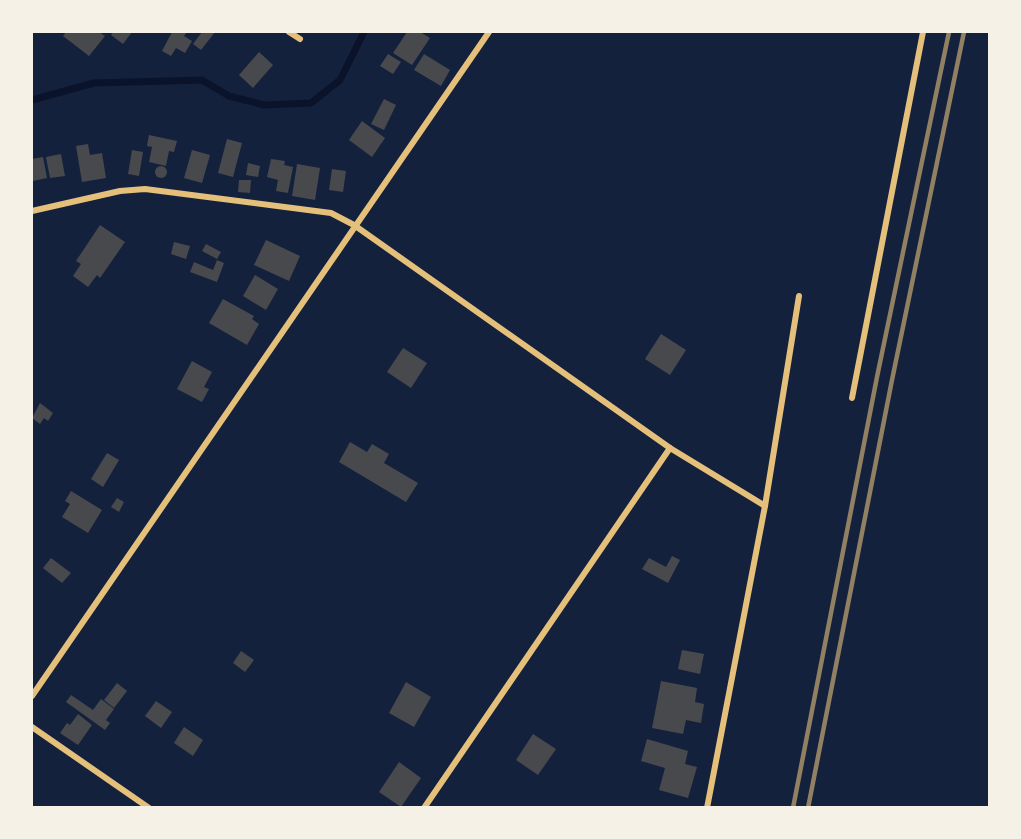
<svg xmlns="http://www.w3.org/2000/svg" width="1021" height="839" font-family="'Golos Text',sans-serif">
<rect width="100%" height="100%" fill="#14213d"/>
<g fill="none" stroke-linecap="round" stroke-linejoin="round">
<polyline stroke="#0b132b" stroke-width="7" points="32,100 94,83 202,80 229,96 264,105 311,103 340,80 364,32"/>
</g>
<g fill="#48494c">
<polygon points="66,32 99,32 105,36 89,56 63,36"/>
<polygon points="113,32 132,32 123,44 111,35"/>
<polygon points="172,32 187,32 184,36 192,41 185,53 176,48 171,56 162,51"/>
<polygon points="202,32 215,32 201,50 193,44"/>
<polygon points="407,32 420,32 430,38 412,65 393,53"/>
<polygon points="259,52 273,65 253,88 239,75"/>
<polygon points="388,54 401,62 393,74 380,66"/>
<polygon points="424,54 450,70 441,86 414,70"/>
<polygon points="384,99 396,105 384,130 371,124"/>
<polygon points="362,121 385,138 372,157 349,140"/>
<polygon points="149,135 177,141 174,152 169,151 166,166 149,162 152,147 147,146"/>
<polygon points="227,139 242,143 233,177 218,173"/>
<polygon points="88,144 90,155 102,153 106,178 82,182 76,146"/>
<polygon points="132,150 143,152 139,176 128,174"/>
<polygon points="192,150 210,155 202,183 184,178"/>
<polygon points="61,154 65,176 50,178 46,157"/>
<polygon points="43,157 47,178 33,181 32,159"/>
<polygon points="271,159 285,161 284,165 293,167 288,193 276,191 278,180 267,177"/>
<polygon points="248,163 260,166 258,177 246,175"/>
<polygon points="297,164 320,168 315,200 292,196"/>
<circle cx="161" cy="172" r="6"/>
<polygon points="332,169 346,171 343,192 329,190"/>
<polygon points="239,180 251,180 250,193 238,192"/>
<polygon points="100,225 125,242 100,278 97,275 88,287 73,276 81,264 76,261"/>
<polygon points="266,240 300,256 289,281 254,265"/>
<polygon points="174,242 190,246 186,259 171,254"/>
<polygon points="206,244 221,252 217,259 202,251"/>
<polygon points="217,260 224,263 217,282 190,272 194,262 213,270"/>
<polygon points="255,275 278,289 266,310 243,296"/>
<polygon points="223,299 254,316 252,319 259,324 247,345 209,323"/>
<polygon points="661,334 686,350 670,375 645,359"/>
<polygon points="403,348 427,363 411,388 387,372"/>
<polygon points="192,361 212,372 204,387 209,389 202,402 177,389"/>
<polygon points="40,403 53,413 48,421 44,418 40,424 32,418"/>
<polygon points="350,442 367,452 372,444 389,454 384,463 418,483 406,502 339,462"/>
<polygon points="107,453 119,460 103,487 91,479"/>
<polygon points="71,491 102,510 88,533 62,517 70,504 65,501"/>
<polygon points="117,498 124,502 119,512 111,507"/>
<polygon points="672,556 680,560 668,583 642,569 649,558 666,567"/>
<polygon points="51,558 71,573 62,583 43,568"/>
<polygon points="682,650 704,654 700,674 678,669"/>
<polygon points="241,651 254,660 245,672 233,663"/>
<polygon points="661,681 697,688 695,702 704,704 701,723 686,720 683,734 652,728"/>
<polygon points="406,682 431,697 414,727 389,713"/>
<polygon points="117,683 127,691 114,708 104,700"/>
<polygon points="71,695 93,710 101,699 114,709 106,720 110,723 105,730 66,702"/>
<polygon points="156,701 172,712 161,728 145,716"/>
<polygon points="78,714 92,725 78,745 60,733 67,723 70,725"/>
<polygon points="184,727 203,740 193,756 174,743"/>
<polygon points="533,734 556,749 538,775 516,760"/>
<polygon points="647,739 688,751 685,764 697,767 688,798 659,790 665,768 641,761"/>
<polygon points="399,762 421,778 401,807 379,792"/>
</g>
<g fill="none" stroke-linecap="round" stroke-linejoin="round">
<g stroke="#e5c07b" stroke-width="6">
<polyline points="289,32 300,39"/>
<polyline points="32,211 120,191 145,189 331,213 354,225 670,448 765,506"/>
<polyline points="852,398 923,32"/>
<polyline points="32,696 489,32"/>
<polyline points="32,727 149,808"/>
<polyline points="424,808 670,448"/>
<polyline points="707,808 765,506 799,296"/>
</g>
<g stroke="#918062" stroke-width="4.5">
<polyline points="793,808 877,377 949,32"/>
<polyline points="808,808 892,380 964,32"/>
</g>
</g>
<rect width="1021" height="839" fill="none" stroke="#f6f1e7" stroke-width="66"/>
</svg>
